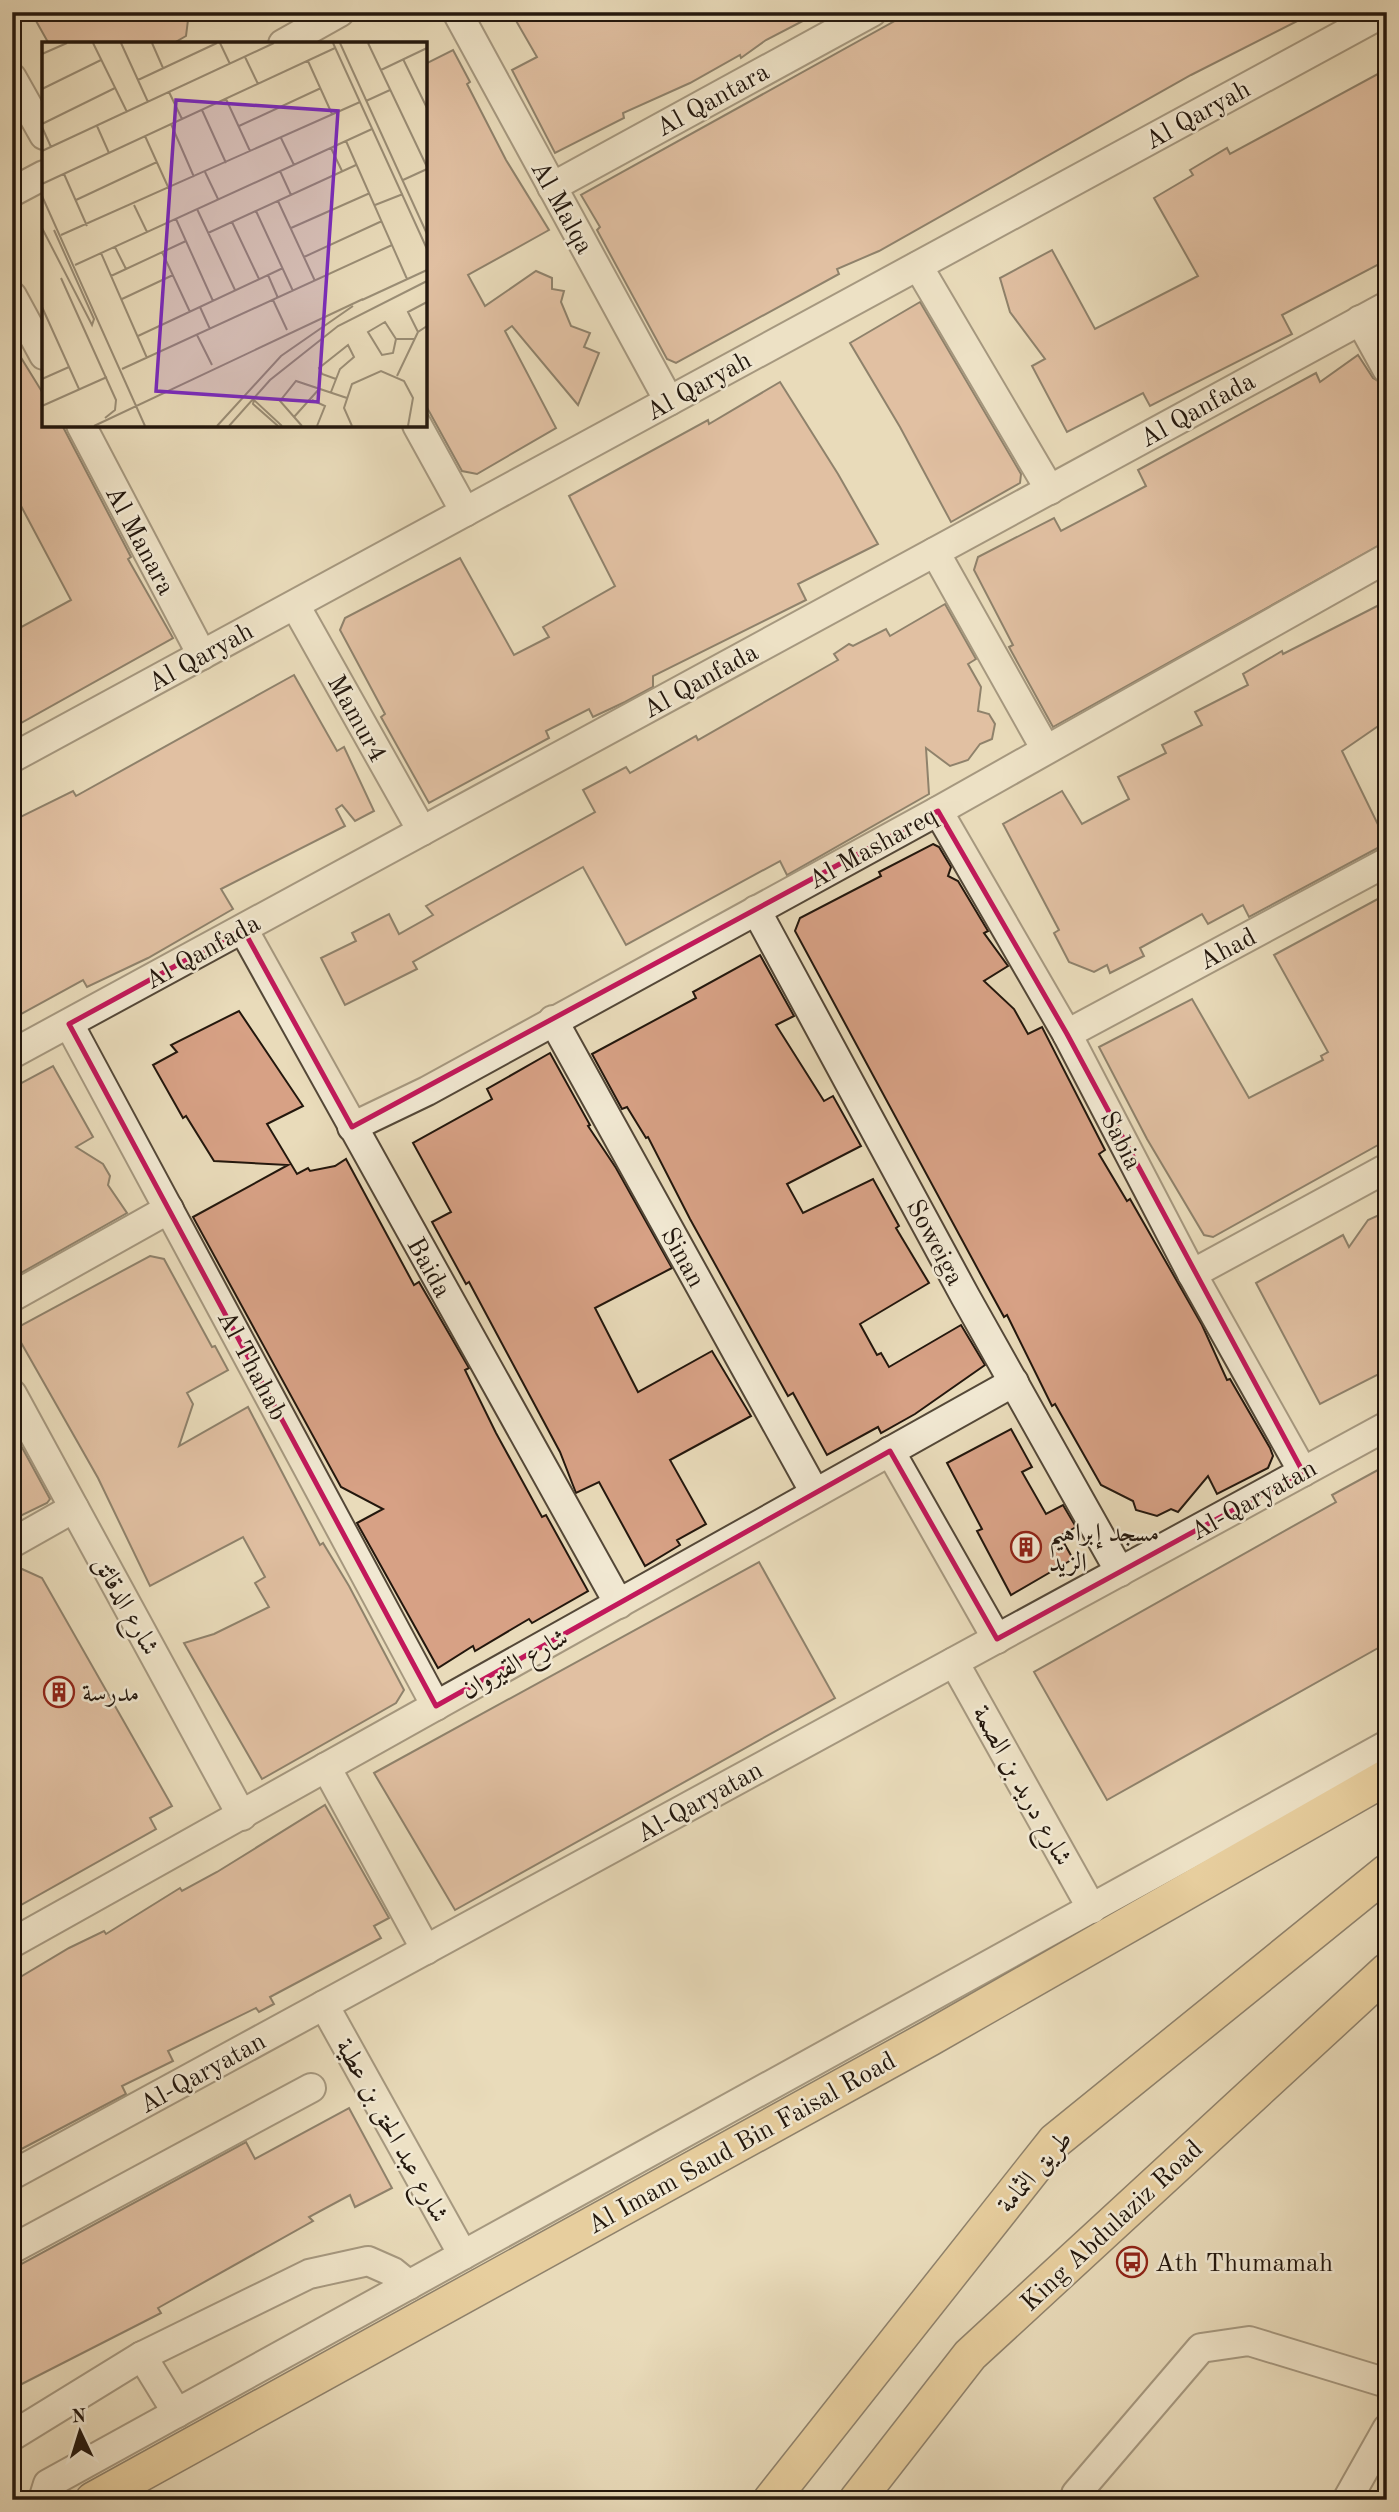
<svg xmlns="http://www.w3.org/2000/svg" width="1399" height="2512" font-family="'Old Standard TT',Amiri,serif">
<rect width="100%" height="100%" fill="#e9dbba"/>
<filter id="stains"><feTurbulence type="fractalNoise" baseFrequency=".00286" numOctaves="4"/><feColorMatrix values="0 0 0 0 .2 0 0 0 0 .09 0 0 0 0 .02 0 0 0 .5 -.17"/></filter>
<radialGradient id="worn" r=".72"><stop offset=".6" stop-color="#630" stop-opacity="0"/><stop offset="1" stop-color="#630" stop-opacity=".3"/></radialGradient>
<g fill="#d7a185" stroke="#23170d" stroke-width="2">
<polygon points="31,12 189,12 186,36 172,44 49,44"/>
<polygon points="511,12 820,12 766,40 741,58 740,55 690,83 623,113 624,118 555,153 512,70 537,57"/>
<polygon points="911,12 1315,12 1191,75 879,251 837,269 839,274 676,363 667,359 597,230 600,227 581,195"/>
<polygon points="453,50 470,82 467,84 506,160 549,230 468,275 485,306 536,271 552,278 552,289 564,291 561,302 571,326 590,333 584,347 599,353 578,405 512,326 505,331 556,428 477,474 462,471 425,404 425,64"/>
<polygon points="1387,69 1387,260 1282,315 1292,334 1150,406 1143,393 1067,432 1032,366 1045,359 1010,312 1000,278 1052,250 1095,329 1198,276 1154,198 1193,175 1190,170 1227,148 1230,154"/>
<polygon points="920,302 1021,474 1020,483 951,522 900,427 850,343"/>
<polygon points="12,343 44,395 44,425 62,425 131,557 128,559 173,638 12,728 12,632 71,600 12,489"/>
<polygon points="1358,355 1373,378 1387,386 1387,541 1053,727 1009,647 1013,645 974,570 978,557 1054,518 1061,531 1146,486 1138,470 1316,373 1320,382"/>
<polygon points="780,382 838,474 878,544 798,584 806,600 653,676 653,687 625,702 593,717 589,709 546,731 549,738 429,803 381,717 385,714 340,630 345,618 460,558 514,655 549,637 543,627 615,586 569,496 708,420 709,424"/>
<polygon points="1387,601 1387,720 1342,751 1387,843 1249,917 1243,905 1208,924 1202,914 1140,948 1144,956 1110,973 1107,965 1094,972 1069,962 1054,933 1059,930 1003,824 1062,791 1082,824 1129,799 1118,777 1166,753 1162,745 1202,725 1195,712 1248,685 1243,674 1282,651 1283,654"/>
<polygon points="945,604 976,659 968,664 981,687 978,711 989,714 995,724 992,739 980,744 968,760 950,766 926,748 929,794 787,875 780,861 626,945 583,867 413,962 417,969 345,1005 321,958 356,941 352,933 389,914 399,934 433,915 426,906 595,812 583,790 626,767 630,773 696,736 698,740 838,660 834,654 849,644 853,646 886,629 890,636"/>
<polygon points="294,675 337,751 344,747 374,811 355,821 342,805 336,809 345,826 221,889 233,909 148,958 87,987 83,980 12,1019 12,821 73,791 76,796"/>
<polygon points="933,844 939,847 951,867 948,876 958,881 988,931 984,933 1008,966 984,981 1014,1009 1028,1034 1042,1027 1105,1150 1099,1154 1127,1201 1130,1199 1202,1325 1227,1380 1230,1379 1270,1448 1273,1456 1268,1468 1217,1494 1208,1476 1178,1512 1171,1509 1157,1516 1136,1510 1133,1501 1101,1485 1055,1404 1052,1406 1007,1315 1004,1317 981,1275 795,931 800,918 881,876 879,872"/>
<polygon points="1387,894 1387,1140 1213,1237 1204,1235 1147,1139 1099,1047 1192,999 1249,1098 1323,1060 1321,1056 1328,1052 1274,955"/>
<polygon points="760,955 794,1016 776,1025 824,1101 833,1096 861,1146 787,1184 803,1213 873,1179 899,1226 896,1228 929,1283 860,1324 877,1355 881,1353 889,1367 961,1325 985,1365 915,1414 881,1433 878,1427 827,1455 793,1393 788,1396 690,1219 648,1137 646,1138 627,1107 622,1109 592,1054 696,998 693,992"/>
<polygon points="239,1011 303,1106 267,1124 297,1174 308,1168 310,1171 335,1166 346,1159 414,1285 419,1282 451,1337 469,1368 465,1370 496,1433 542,1517 546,1515 588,1591 532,1623 529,1619 475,1651 473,1646 438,1668 357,1523 383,1509 341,1487 193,1217 288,1165 214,1161 186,1116 183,1118 153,1065 177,1052 171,1045"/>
<polygon points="550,1053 590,1125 588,1126 616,1168 672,1268 595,1308 638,1392 712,1351 751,1416 670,1460 706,1524 677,1540 680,1545 645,1566 599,1482 576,1493 560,1452 469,1282 466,1284 432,1222 451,1212 413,1143 492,1099 487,1089"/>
<polygon points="53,1066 93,1137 76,1147 103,1164 110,1176 108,1185 127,1213 12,1278 12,1088"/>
<polygon points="1379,1215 1387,1229 1387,1280 1379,1285 1387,1299 1387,1370 1320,1404 1256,1283 1343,1235 1349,1247 1368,1220"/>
<polygon points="150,1256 164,1259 212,1347 215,1346 228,1370 187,1393 193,1404 179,1446 248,1407 320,1545 323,1543 349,1586 404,1690 396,1703 262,1779 184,1643 214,1634 269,1607 255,1583 265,1577 243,1537 150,1586 98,1478 19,1339 20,1326"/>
<polygon points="12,1429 50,1499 47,1503 12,1520"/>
<polygon points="1011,1429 1032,1467 1022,1472 1046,1514 1063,1505 1076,1527 1060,1536 1073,1559 1011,1595 977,1531 982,1529 947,1463"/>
<polygon points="1387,1465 1387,1643 1107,1800 1034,1672 1336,1502 1332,1495"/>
<polygon points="759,1562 835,1698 455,1910 374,1773"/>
<polygon points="22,1569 42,1578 172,1806 150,1818 156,1829 12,1910 12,1574"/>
<polygon points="325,1805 389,1918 374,1926 381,1938 270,1997 274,2004 259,2012 256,2008 168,2051 173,2061 122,2086 126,2094 12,2154 12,1982 69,1948 104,1931 106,1934 180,1888 182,1891 217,1872"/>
<polygon points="349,2108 392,2188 355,2207 350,2195 309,2217 313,2221 158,2308 161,2313 12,2389 12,2269 246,2142 255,2159"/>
</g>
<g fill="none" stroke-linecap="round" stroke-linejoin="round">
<g stroke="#544838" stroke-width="32">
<g id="minor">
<polyline points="457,12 669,401"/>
<polyline points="283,44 340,12"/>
<polyline points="12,78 44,135"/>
<polyline points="552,187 872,12"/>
<polyline points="12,192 44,175"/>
<polyline points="918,266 1050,490"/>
<polyline points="12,296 44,355"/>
<polyline points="1360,320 1387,369"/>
<polyline points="81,425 202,655"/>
<polyline points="417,425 465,512"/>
<polyline points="935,552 1045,748"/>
<polyline points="295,605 422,831"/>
<polyline points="12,758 1385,12"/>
<polyline points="938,811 1067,1034 1192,1274 1303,1472"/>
<polyline points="756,910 965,1296 1120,1572"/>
<polyline points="243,929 619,1604"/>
<polyline points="553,1020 815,1493"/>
<polyline points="69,1024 436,1706"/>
<polyline points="1067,1034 1387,862"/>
<polyline points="12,1054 1387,306"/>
<polyline points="352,1127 427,1091 938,811 1387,558"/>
<polyline points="1192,1274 1387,1168"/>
<polyline points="12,1297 169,1209"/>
<polyline points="12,1394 242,1816"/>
<polyline points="890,1451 997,1639"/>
<polyline points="12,1543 74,1508"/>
<polyline points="954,1662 1092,1909"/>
<polyline points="326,1767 426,1950"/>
<polyline points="12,1943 1014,1382"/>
<polyline points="324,2005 463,2255"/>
<polyline points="12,2175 1387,1426"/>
<polyline points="12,2249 311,2088"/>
<polyline points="142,2356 177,2413"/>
<polyline points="12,2436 142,2356 309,2274 368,2261 393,2272 409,2285"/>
<polyline points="43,2500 48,2484 1387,1745"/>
<polyline points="1075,2500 1076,2494 1201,2348 1249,2341 1387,2383"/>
<polyline points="1347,2500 1387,2429"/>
</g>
</g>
<g stroke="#23170d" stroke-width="38">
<g id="major">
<polyline points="93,2500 930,2038 1387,1777"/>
<polyline points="771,2500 1055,2141 1387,1872"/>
<polyline points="857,2500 970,2355 1387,1971"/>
</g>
</g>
<use href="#minor" stroke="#f1e8d2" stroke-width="28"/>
<use href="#major" stroke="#e4be7d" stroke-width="35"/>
</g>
<path d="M0 0H1399V2512H0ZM 938,811 L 1067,1034 L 1303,1472 L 997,1639 L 890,1451 L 436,1706 L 69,1024 L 243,929 L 352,1127 Z" fill="#e9dbba" fill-opacity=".55" fill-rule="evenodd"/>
<path fill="none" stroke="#c2185b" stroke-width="5" stroke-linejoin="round" d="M 938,811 L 1067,1034 L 1303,1472 L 997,1639 L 890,1451 L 436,1706 L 69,1024 L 243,929 L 352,1127 Z"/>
<defs>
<g id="building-ring" transform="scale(1.575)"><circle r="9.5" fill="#f1e8d2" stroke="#8f2418" stroke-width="1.5"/><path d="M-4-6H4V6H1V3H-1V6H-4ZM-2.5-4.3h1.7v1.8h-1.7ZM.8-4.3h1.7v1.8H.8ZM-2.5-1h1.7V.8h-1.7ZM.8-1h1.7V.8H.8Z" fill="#8f2418"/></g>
<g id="bus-ring" transform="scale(1.575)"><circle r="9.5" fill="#f1e8d2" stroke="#8f2418" stroke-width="1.5"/><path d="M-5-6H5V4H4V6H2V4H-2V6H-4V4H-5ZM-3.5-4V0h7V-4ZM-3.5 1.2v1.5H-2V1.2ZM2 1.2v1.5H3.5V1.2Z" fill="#8f2418"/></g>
</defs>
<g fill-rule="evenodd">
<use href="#building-ring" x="1026" y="1547"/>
<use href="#building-ring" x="59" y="1692"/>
<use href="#bus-ring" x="1132" y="2262"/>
</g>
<g text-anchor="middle" stroke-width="5" stroke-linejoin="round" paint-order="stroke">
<g font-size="26" fill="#23170d" stroke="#f1e8d2">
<text transform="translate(712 99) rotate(-29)" y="9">Al Qantara</text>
<text transform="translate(1197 114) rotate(-29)" y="9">Al Qaryah</text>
<text transform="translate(563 207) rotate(61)" y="9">Al Malqa</text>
<text transform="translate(698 385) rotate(-29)" y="9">Al Qaryah</text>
<text transform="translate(1197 409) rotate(-29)" y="9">Al Qanfada</text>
<text transform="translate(141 540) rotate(62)" y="9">Al Manara</text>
<text transform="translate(200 656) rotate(-29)" y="9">Al Qaryah</text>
<text transform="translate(700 680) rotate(-29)" y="9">Al Qanfada</text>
<text transform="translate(358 718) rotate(61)" y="9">Mamur4</text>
<text transform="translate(872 847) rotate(-29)" y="9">Al Mashareq</text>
<text transform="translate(1227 948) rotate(-28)" y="9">Ahad</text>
<text transform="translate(202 951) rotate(-29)" y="9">Al Qanfada</text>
<text transform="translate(1122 1140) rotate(63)" y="9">Sabia</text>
<text transform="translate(936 1242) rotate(62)" y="9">Soweiga</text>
<text transform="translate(684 1257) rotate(61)" y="9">Sinan</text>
<text transform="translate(430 1267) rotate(61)" y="9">Baida</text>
<text transform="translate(253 1365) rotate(62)" y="9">Al Thahab</text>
<text transform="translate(1253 1499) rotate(-29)" y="9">Al-Qaryatan</text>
<text transform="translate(127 1605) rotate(61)" y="9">شارع الدقائق</text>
<text transform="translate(514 1663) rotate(-29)" y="9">شارع القيروان</text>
<text transform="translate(1023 1785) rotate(61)" y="9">شارع دريد بن الصمة</text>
<text transform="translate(699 1801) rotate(-29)" y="9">Al-Qaryatan</text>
<text transform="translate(202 2072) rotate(-29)" y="9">Al-Qaryatan</text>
<text transform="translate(393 2130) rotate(61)" y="9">شارع عبد الحق بن عطية</text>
<text transform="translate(741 2142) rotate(-29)" y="9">Al Imam Saud Bin Faisal Road</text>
<text transform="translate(1034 2171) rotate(-49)" y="9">طريق الثمامة</text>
<text transform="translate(1111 2225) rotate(-43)" y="9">King Abdulaziz Road</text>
</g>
<g font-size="26" fill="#23170d" stroke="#f1e8d2" text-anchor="start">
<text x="1049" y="1541">مسجد إبراهيم<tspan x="1049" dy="30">الزيد</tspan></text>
<text x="82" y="1701">مدرسة</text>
<text x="1155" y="2271">Ath Thumamah</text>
</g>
</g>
<g transform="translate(42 42)">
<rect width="385" height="385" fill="#e9dbba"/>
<path fill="none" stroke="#9a8d75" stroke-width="2" d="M 51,1 L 85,70M 79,1 L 106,60M 110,1 L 121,26M 178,1 L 188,22M 291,1 L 385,207M 298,1 L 385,192M 326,1 L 385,125M 0,12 L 25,1M 203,15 L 216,42M 361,17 L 385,66M 266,19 L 290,72M 339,28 L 385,6M 96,38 L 175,1M 0,47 L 59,18M 127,50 L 140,77M 184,57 L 208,109M 324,59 L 348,48M 160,68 L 184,121M 0,82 L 73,46M 129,82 L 152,135M 55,84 L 67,111M 197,84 L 279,46M 0,85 L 9,105M 103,94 L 127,147M 239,96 L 252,123M 304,99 L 365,237M 289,106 L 300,129M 0,109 L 232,1M 238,129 L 249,153M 163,130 L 176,157M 22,132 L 45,184M 361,138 L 385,127M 0,142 L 293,6M 0,154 L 103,384M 34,158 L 115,120M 236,159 L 273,239M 92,163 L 105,190M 333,163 L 361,152M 155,167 L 193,248M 214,169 L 251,249M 134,177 L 171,259M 190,180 L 217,237M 0,186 L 50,283 L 52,277 L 12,188M 249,186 L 328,151M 166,191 L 314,123M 19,193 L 318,60M 73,205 L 84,227M 120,210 L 148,270M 59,211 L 105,316M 262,215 L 340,179M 33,223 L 330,87M 226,233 L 236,256M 69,234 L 144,199M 19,236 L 74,358 L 73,368 L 63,376M 80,257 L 131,233M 231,258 L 245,288M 320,258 L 385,228M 0,265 L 37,347M 158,265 L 168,287M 376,290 L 366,270 L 385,260M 155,293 L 170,323M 96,294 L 241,226M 354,297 L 351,311 L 340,313 L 326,290 L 343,280 L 354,297 L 373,297M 80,327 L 350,203M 355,334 L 376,290 L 385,284M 0,337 L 27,325M 289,350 L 298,327 L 312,315 L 306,303 L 277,326 L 280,332 L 294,337M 270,358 L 283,364 L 275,384M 0,364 L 65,335M 252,375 L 278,346M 52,384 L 321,257M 175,384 L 239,314 L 311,264M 187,384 L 228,338 L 296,284 L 385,239M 236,384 L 211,362 L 212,358 L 240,384M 260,384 L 238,359 L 254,339 L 305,356M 310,384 L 302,366 L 310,342 L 339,329 L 362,339 L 371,356 L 366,384"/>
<path fill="#7b2cbf" fill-opacity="0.15" stroke="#7b2cbf" stroke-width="3.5" d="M 134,58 L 296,69 L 276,360 L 114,349 Z"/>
<rect width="385" height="385" fill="none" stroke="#23170d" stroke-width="3.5"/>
</g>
<rect width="1399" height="2512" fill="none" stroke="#e9dbba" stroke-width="42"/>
<rect x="14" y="14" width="1371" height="2484" fill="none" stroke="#23170d" stroke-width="3.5"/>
<rect x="21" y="21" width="1357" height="2470" fill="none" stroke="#23170d" stroke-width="2"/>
<g transform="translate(80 2432) rotate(356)" stroke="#f1e8d2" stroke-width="5" paint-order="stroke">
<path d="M0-5L12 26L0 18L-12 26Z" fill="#23170d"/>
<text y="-10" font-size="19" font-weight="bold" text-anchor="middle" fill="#23170d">N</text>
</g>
<rect width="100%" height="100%" filter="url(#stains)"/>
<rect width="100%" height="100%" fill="url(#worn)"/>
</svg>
